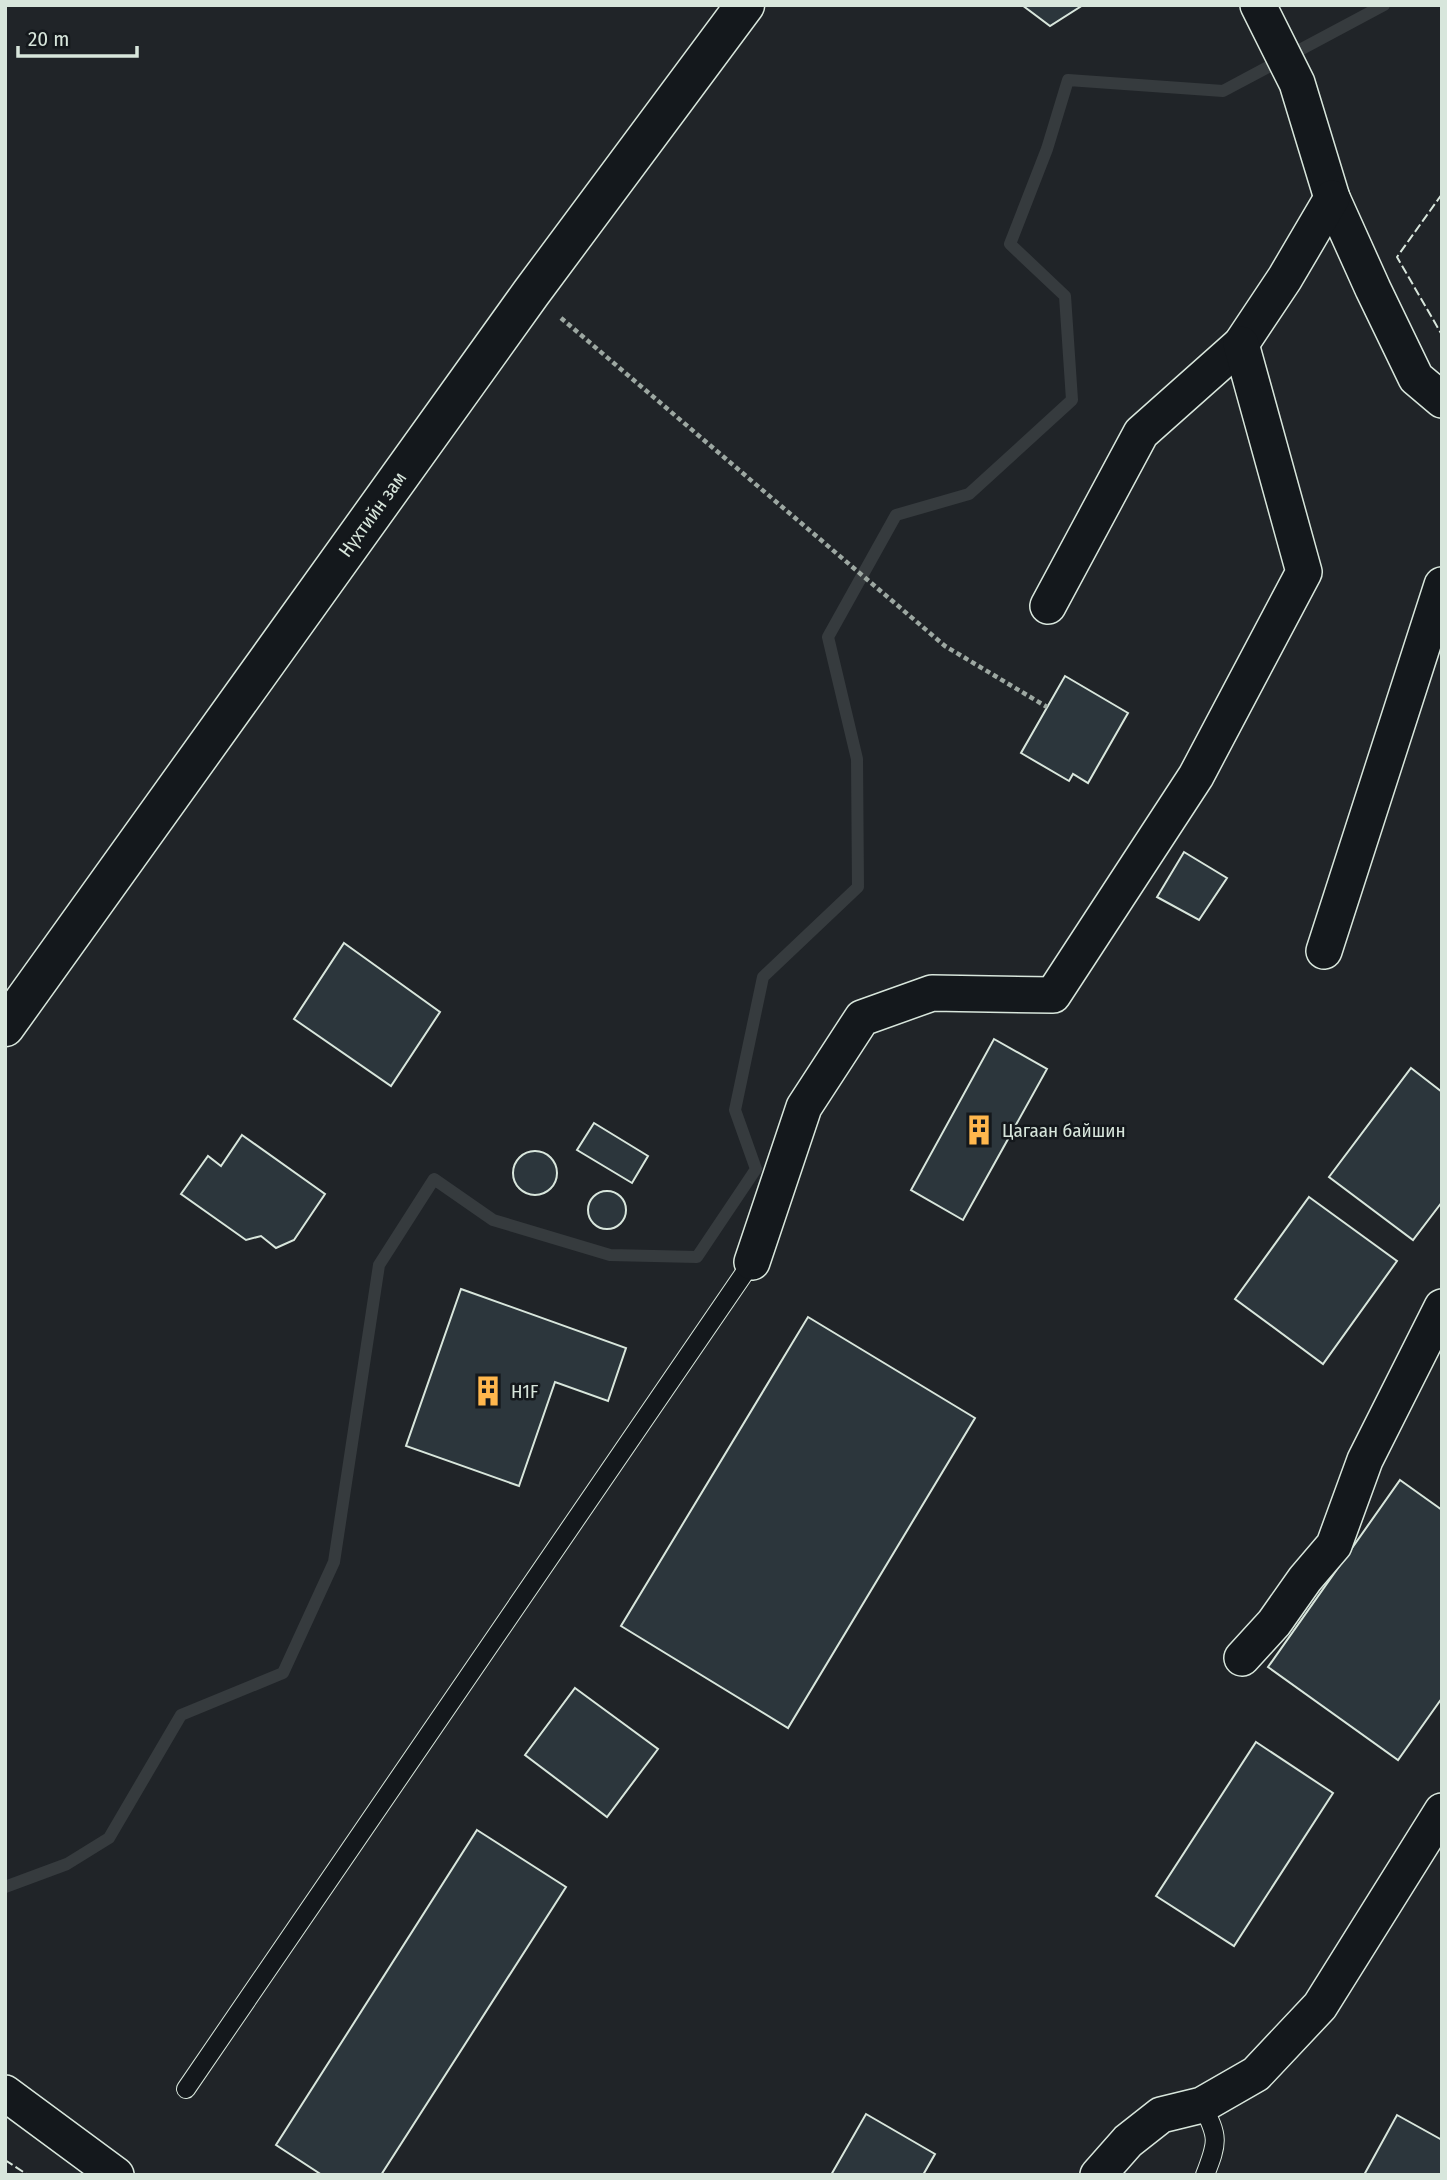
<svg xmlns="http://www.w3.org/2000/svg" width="1447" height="2180" font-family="'Fira Sans Condensed',sans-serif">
<rect width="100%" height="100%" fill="#14181c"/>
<rect fill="#202428" stroke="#939e99" stroke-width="2" x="5" y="5" width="1437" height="2170"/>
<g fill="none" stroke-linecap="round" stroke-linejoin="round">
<polyline stroke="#363b3e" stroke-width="12" points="5,1887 67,1864 109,1838 181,1715 283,1673 334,1562 379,1265 434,1179 493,1220 610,1255 697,1257 756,1169 735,1110 763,977 858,887 857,759 828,637 896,515 969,494 1072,400 1065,296 1010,244 1047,149 1068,80 1223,91 1384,5"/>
</g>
<g fill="#2c363c" stroke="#d8e6dc" stroke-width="2">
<polygon points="1022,5 1083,5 1050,26"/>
<polygon points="1065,676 1128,713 1088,783 1073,774 1069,781 1021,753"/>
<polygon points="1184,852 1227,878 1199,920 1157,897"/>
<polygon points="344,943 440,1012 391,1086 294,1019"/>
<polygon points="994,1039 1047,1069 963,1220 911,1190"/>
<polygon points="1411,1068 1442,1092 1442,1202 1413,1240 1329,1177"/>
<polygon points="594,1123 648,1156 632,1183 577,1150"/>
<polygon points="242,1135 325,1194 294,1240 276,1248 261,1236 246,1240 181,1194 208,1156 221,1166"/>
<circle cx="535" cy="1173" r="22"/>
<circle cx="607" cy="1210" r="19"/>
<polygon points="1309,1197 1397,1261 1323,1364 1235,1299"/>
<polygon points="461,1289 626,1348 608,1401 555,1382 519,1486 406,1446"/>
<polygon points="808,1317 975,1418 788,1728 621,1626"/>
<polygon points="1400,1480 1442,1510 1442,1698 1398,1760 1268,1667"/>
<polygon points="575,1688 658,1749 607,1817 525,1755"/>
<polygon points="1256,1742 1333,1793 1234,1946 1156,1896"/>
<polygon points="477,1830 566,1887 381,2175 322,2175 276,2145"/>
<polygon points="866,2114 935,2154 923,2175 831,2175"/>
<polygon points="1397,2115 1442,2140 1442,2175 1364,2175"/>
</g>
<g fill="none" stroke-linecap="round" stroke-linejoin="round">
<g stroke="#d8e6dc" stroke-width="20">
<g id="service">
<polyline points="186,2089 752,1262"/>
<path d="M 1202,2105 C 1219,2137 1218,2142 1205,2175"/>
</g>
</g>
<g stroke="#d8e6dc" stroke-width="38">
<g id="minor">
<polyline points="1258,5 1297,83 1332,198 1373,289 1416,378 1442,400"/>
<polyline points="1048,606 1141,433 1241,344 1285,278 1332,198"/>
<polyline points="1324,951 1442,585"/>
<polyline points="752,1262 804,1107 862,1018 932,993 1053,995 1196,776 1304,572 1241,344"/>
<polyline points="1242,1658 1274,1623 1305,1579 1334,1545 1365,1460 1442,1307"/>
<polyline points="5,2093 116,2175"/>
<polyline points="1098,2175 1128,2141 1161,2115 1202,2105 1256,2074 1320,2006 1442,1811"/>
</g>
</g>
<g stroke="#d8e6dc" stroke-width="41">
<polyline id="tertiary" points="5,1027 531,293 745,5"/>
</g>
<polyline stroke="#9da8a2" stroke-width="4.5" stroke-dasharray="5 3.5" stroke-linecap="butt" points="561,318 945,646 1047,707"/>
<use href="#service" stroke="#14181c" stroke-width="18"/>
<use href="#minor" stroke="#14181c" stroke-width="35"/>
<use href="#tertiary" stroke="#14181c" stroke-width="38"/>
<g stroke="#d8e6dc" stroke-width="2" stroke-dasharray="9 3.5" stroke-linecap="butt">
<polyline points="1442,194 1397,257 1442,335"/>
<polyline points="5,2160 28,2175"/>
</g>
</g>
<defs>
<g id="building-bare" transform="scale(2.415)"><path d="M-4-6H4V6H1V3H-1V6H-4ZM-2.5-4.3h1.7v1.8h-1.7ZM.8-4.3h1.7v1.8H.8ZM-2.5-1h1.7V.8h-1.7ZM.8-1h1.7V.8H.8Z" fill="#ffb74d" stroke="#14181c" stroke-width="2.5" paint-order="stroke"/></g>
</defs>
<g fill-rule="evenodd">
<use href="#building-bare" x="979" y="1130"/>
<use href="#building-bare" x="488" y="1391"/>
</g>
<g text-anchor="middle" stroke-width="5" stroke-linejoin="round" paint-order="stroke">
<g font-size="19" fill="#d8e6dc" stroke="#14181c">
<text transform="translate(372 514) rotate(-54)" y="7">Нүхтийн зам</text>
</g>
<g font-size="19" fill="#d8e6dc" stroke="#14181c" text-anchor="start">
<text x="1002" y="1137">Цагаан байшин</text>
<text x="511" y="1398">H1F</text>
</g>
</g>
<rect width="1447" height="2180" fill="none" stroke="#d8e6dc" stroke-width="14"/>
<path d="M18 46v10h119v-10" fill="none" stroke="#d8e6dc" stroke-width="3.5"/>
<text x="28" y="46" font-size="21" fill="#d8e6dc" stroke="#14181c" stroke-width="5" paint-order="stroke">20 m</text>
</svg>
